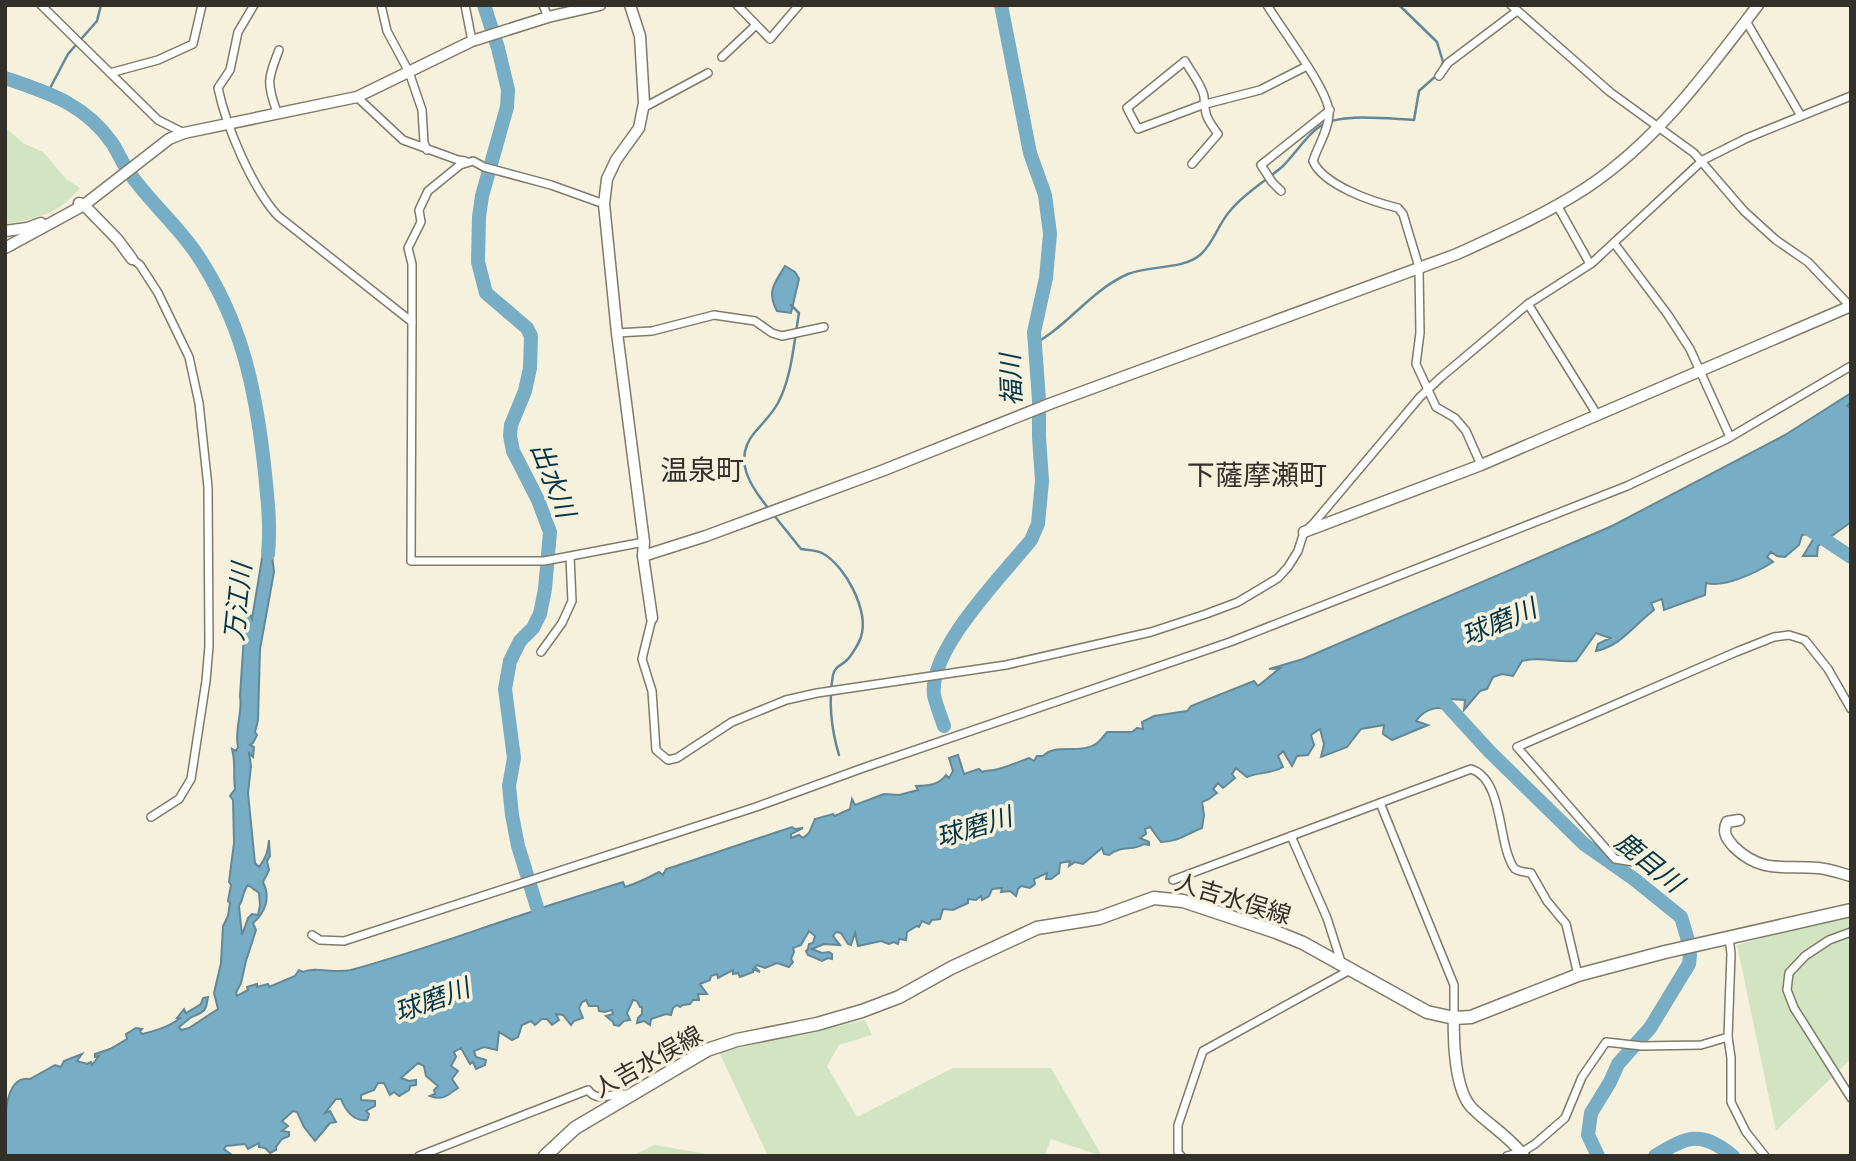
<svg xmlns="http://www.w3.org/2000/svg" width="1856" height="1161" font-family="Mulish,'Noto Sans JP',sans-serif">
<rect width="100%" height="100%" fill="#f5f1dd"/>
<g fill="#d3e4c3">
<path d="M 5,127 L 23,143 L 43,152 L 66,179 L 80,188 C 57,215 39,218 5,224 Z"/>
<polygon points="1851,912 1851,1059 1776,1131 1737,945"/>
<polygon points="865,1020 872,1035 839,1045 827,1066 857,1117 953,1068 1051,1068 1102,1156 1051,1139 1045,1154 1047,1156 768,1156 719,1052"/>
<polygon points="655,1145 718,1156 631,1156"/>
</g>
<g fill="#78adc6" stroke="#638897" stroke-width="2" fill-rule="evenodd">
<path d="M 785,266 L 795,272 L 799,279 L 791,313 L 777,311 C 766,291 775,283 785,266 Z"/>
<path d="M 1851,393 L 1851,402 L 1847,406 L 1851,409 L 1851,522 L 1818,546 L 1817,556 L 1803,556 L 1817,533 L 1802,535 L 1799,545 L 1785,557 L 1777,556 L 1771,552 L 1767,557 L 1773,562 C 1757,572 1725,588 1706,583 L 1705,595 L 1664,610 L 1662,599 L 1651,603 L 1654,610 C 1634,625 1621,646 1596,651 L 1598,644 L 1610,638 L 1596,633 L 1576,661 C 1557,663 1540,656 1522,661 L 1513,676 L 1502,674 L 1493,677 L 1487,689 L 1480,691 L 1464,710 L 1465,700 L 1449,699 L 1445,709 C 1434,706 1423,711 1416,721 L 1428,725 L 1392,740 L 1383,734 L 1384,725 L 1361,729 L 1347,747 L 1321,757 L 1324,744 L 1320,729 L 1311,735 L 1314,745 L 1308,755 L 1297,756 L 1292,766 L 1283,751 L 1278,756 L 1283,767 C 1271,774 1259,772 1247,777 L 1236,768 L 1232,774 L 1235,778 L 1223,788 L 1218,783 L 1213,789 L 1217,793 L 1209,799 L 1202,802 L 1204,815 L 1202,828 C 1186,834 1178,842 1161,842 L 1150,827 L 1145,829 L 1146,834 L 1140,838 L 1149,842 L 1149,845 L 1144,844 C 1131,852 1124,844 1109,855 L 1104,854 L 1102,848 L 1083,864 L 1075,862 L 1069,866 L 1070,861 L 1060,863 L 1059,873 L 1051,879 L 1046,879 L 1047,873 L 1034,879 L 1035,884 L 1030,888 L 1021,886 L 1018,889 L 1016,896 L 1010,891 L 1001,892 L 1002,888 L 992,889 L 989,896 L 982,900 L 981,896 L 976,900 L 968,899 L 968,903 L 953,910 L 943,909 L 940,919 L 932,920 L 929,924 L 922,921 L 919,927 L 917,926 L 907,932 L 906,940 L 899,939 L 898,944 L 894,942 L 889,944 L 881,941 L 858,946 L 855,933 L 851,945 L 848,944 L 841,933 L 836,932 L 833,936 L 840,945 L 824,944 L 812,949 L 822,953 L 829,952 L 832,954 L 832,959 L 828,958 L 822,961 L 808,955 L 806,951 L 808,949 L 809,944 L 813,943 L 815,936 L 809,931 L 801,945 L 793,948 L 794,952 L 791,959 L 793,962 L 789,967 L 777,963 L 765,968 L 757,965 L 755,967 L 760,972 L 753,969 L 753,972 L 740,977 L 738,973 L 733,974 L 733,970 L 718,978 L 717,974 L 711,976 L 710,980 L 700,984 L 707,994 L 698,994 L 699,1000 L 693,1000 L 690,1004 L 683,1005 L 680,1007 L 677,1005 L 673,1008 L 671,1015 L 666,1014 L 651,1019 L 650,1025 L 644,1021 L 637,1023 L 638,1018 L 642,1014 L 642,1007 L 640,1007 L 637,1001 L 633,1000 L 627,1013 L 630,1020 L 624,1021 L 619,1026 L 614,1025 L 613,1022 L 606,1016 L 613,1014 L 612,1010 L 604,1012 L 599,1011 L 598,1006 L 589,1006 L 586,1000 L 582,1002 L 579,1008 L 583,1018 L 574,1021 L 571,1025 L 563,1015 L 556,1014 L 559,1020 L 552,1025 L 547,1019 L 542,1019 L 535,1025 L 531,1021 L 522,1025 L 518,1037 L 512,1040 L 499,1032 L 497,1050 L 484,1047 L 474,1051 L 476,1057 L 486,1060 L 485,1065 L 476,1069 L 473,1062 L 470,1064 L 461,1048 L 454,1052 L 456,1057 L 451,1066 L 458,1071 L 452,1079 L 458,1088 C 447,1095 444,1101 430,1096 L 435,1094 L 434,1090 L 438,1086 L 426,1076 L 424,1066 L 418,1063 L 401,1078 L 409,1081 L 416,1080 L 416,1085 L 410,1086 L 409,1090 L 399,1096 L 394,1092 L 390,1095 L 384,1083 L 378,1083 L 374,1090 L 361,1095 L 361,1100 L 375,1101 L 375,1106 L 366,1111 L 369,1114 L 367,1120 C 354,1122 345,1110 341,1099 L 336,1099 L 325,1113 L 330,1111 L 336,1122 L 330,1123 L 315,1141 L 304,1127 L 297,1112 L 293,1111 L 282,1121 L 288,1126 L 282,1131 L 289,1132 L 289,1136 L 282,1139 L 276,1147 L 276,1150 L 270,1153 L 265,1148 L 259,1147 L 259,1143 L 248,1149 L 245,1144 L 226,1146 L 224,1149 L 233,1156 L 5,1156 C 5,1136 0,1074 30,1079 L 55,1065 L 61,1067 L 64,1061 L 82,1054 L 77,1061 L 87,1064 L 91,1062 L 92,1065 L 99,1056 L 95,1057 L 95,1054 L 110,1049 L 127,1039 L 126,1034 L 136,1028 L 142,1029 L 140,1031 L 142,1034 C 155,1031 170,1027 180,1018 L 177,1018 L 184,1009 L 186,1013 L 201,1004 L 203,998 L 208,997 C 206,1010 206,1011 194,1016 C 188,1018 184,1024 179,1027 L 181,1030 L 189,1028 L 218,1009 L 214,993 L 221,963 L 223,926 L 228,916 L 230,903 L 228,901 L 231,885 L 229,882 L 234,843 L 233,800 L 230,796 L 235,789 C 233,775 236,763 232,749 L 236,751 L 238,747 C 234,730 243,713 240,696 L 246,605 L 252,619 L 268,522 L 274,572 L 260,649 L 258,720 L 255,732 L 257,735 L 253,743 L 250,745 L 254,747 L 253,757 L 249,753 L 251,766 L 248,793 L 255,863 L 259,867 C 266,858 268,851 269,840 L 270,856 L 267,861 L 269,870 L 263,882 C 271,898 265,913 253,923 L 256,930 L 246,961 L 241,983 L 236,993 L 237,996 L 248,990 L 247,987 L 257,984 L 257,987 L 268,984 L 269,987 L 295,976 L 299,970 L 303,972 C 316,966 334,974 351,970 C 414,953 475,930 537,910 L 535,902 L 539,901 L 541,908 L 623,882 L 625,887 C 638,883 648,878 659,872 L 663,875 L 666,869 L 676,866 L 792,827 L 795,829 L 803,828 L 791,834 L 791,838 L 799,835 L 803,838 L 809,833 L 815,819 L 833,814 L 835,816 L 850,809 L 852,799 L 855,805 L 884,794 L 899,795 L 918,790 L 916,786 C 927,786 939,785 946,775 L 949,778 L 953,771 L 949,758 L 958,755 L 964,774 L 979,769 L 982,772 C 986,770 990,771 994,770 C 1002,769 1021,761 1029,758 L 1034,761 L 1037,756 L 1043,756 C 1056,743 1078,754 1094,745 C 1099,743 1103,737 1107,732 L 1132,732 L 1137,728 L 1143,729 L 1142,722 L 1154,716 L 1187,711 L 1191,706 L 1254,681 L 1258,686 L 1280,668 L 1269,669 L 1303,659 L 1612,526 L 1785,435 ZM 248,885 L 259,893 L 260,905 L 258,915 L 252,914 L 248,918 L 242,935 L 239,906 C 244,899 242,892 248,885 Z"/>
</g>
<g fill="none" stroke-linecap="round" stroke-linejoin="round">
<g stroke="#638897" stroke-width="2.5">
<polyline points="1399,5 1437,42 1443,62 1441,68"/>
<polyline points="48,92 68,54 97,21 101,5"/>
<path d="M 1034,344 C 1069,325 1091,290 1128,274 C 1150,265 1182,270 1200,255 C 1214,243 1218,224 1230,211 C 1244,193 1266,181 1283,166 C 1296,153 1305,137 1319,127 C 1338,112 1389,119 1414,120 L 1419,91 L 1438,74"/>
<path d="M 769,509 C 750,486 732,459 755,432 C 763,423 772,414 778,403 C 792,377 794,341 799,313 L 791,305"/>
<path d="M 773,514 L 801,549 C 808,550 817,550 822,553 C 846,566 869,611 861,637 C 859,643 852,655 847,660 C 841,666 835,666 833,675 C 828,703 831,728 839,755"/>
</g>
<g stroke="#78adc6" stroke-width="14">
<polyline points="484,5 498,48 508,90 507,107 482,196 479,217 478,262 486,293 527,328 531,336 530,368 525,391 511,425 510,436 513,451 538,500 550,532 545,589 540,614 533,628 520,641 510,661 505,689 514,758 509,786 512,815 518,846 541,920"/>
<path d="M 5,78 C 48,93 84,103 112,143 C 119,153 123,166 131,175 C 151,203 177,225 196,253 C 241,320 255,385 264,464 C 267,494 271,523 268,554"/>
<polyline points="1798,522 1851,557"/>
<polyline points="1436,693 1489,751 1584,844 1634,879 1681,917 1687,937 1690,955 1689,964 1650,1028 1618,1064 1610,1082 1591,1113 1588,1135 1598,1156"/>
<path d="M 944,726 C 941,717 936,705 934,695 C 928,650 1003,575 1031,540 L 1038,524 L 1042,481 L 1039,437 L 1039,400 L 1034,332 L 1046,278 L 1050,234 L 1045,195 L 1030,153 L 1001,5"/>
<path d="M 1655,1156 C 1688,1136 1700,1130 1733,1156"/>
</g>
<g stroke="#7f7b69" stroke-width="10">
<g id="street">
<polyline points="41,5 158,120 184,133"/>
<path d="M 254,5 L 238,32 L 230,70 L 218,88 C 226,126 252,188 278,216 L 412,322 L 411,561 L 544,561 L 644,542"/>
<polyline points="381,5 387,31 409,72 422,110 424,143 427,150"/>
<polyline points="465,5 472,41"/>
<polyline points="543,5 548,17"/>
<polyline points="737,5 770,39 799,5"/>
<path d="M 1267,5 C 1280,27 1331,93 1329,114 C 1328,132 1318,145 1313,161 C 1323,185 1373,202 1398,208 L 1403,214 L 1419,267 L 1420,333 L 1416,364 L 1436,407 L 1455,418 L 1466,431 L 1481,465"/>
<polyline points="1511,5 1610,92 1694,153 1744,211 1776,240 1808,262 1850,306"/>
<polyline points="1746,21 1801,116"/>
<polyline points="722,57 756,25"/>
<polyline points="110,73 158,60 193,44 202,5"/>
<polyline points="1439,76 1448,63 1517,11"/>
<polyline points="357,97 403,140 458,160 465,161"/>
<polyline points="643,108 708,73"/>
<path d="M 277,112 C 266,82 268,79 279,50"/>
<path d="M 1192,164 L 1218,134 C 1206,118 1205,115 1204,97 C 1203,86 1190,71 1185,61 L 1127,108 L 1138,129 L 1202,105 L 1260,90 L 1307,66"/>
<polyline points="1281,191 1272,182 1261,165 1330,110"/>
<polyline points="1557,205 1590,264"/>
<polyline points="1614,243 1668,315 1690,349 1730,437"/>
<polyline points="132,259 140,265 158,293 189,357 199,403 208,487 209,646 206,681 191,779 179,799 151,817"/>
<polyline points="1528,304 1598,416"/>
<polyline points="412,322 412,264 408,248 421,222 419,210 428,191 460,165 473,161 484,167 551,185 604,204"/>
<polyline points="617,333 652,331 714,315 755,321 772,333 782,336 824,327"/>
<polyline points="652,618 642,659 652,691 656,750 668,760 677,758 732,722 786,700 817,693 1006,665 1151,632 1206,614 1238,602 1278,578 1288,567 1298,551 1304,532 1313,524 1420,397 1440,378 1528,304 1592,263 1703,160 1747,138 1851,96"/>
<polyline points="541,652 562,623 572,601 570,557"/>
<polyline points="1380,803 1454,985 1454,1018"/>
<polyline points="1291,836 1327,918 1342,965"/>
<polyline points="1653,865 1615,859 1517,747 1736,652 1774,637 1789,635 1805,640 1828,669 1851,709"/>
<path d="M 1173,880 L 1471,769 C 1500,778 1499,831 1508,855 C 1510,860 1511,865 1515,869 C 1520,872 1525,872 1531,873 L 1547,901 L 1566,924 L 1578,975"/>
<polyline points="1851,932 1829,940 1805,956 1789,973 1787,990 1794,1008 1851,1098"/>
<polyline points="312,935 320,940 344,941 756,807 863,768 1230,642 1627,486 1727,439 1851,366"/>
<polyline points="1728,1037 1731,1058 1731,1102 1746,1132 1765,1156"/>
<path d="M 419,1156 L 588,1090 C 599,1105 614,1090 629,1095"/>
<polyline points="1181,1156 1178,1152 1178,1125 1203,1051 1350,970"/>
<polyline points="1507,1156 1522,1152 1535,1144 1565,1118 1582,1077 1606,1042 1642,1046 1701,1045 1728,1037 1731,954 1729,937"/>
</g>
</g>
<g stroke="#7f7b69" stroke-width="13">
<g id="secondary">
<polyline points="630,5 640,36 644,103 639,128 616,160 607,179 604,204 617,333 644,542 643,556 652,618"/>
<polyline points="79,203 84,205 118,240 132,259"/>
<polyline points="5,231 27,228 41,223"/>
<polyline points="5,248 84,205 169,139 184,133 357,97 472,41 548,17 600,5"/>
<polyline points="1304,532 1481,465 1851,306"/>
<path d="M 643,556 L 706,536 L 884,470 L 1052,403 L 1457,254 C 1501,234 1546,214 1586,188 C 1657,141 1707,72 1758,5"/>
<path d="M 1739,820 L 1727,822 C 1722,833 1727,839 1734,847 C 1762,874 1784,865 1818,868 C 1829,869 1840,873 1851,876"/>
<path d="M 1454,1018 C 1453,1041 1455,1091 1472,1108 C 1489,1125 1509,1136 1524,1156"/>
</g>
</g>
<g stroke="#7f7b69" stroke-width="15">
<polyline id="primary" points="545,1156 575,1128 707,1050 737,1040 817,1024 862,1011 899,997 951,968 1037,928 1099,918 1154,898 1183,901 1276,932 1303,943 1427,1012 1454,1018 1471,1017 1578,975 1665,952 1851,910"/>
</g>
<use href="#street" stroke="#fff" stroke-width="7"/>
<use href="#secondary" stroke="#fff" stroke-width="10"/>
<use href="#primary" stroke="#fff" stroke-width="12"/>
</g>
<g text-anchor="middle" stroke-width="7" stroke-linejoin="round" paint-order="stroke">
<g font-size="24" fill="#323029" stroke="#f5f1dd">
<text transform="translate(1233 899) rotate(17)" y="8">人吉水俣線</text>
<text transform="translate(648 1062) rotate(-29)" y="8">人吉水俣線</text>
</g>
<g font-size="26" font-style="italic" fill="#053648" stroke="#f5f1dd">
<text transform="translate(1011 380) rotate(-92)" y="9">福川</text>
<text transform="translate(553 480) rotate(69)" y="9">出水川</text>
<text transform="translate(238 602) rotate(-84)" y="9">万江川</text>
<text transform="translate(1499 622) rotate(-23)" y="9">球磨川</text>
<text transform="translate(974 827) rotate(-17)" y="9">球磨川</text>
<text transform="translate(1649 862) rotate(39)" y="9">鹿目川</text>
<text transform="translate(432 1000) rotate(-20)" y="9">球磨川</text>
</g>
<g font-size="28" fill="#323029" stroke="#f5f1dd">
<text x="702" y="480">温泉町</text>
<text x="1257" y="485">下薩摩瀬町</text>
</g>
</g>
<rect width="1856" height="1161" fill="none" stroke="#323029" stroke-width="14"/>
</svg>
